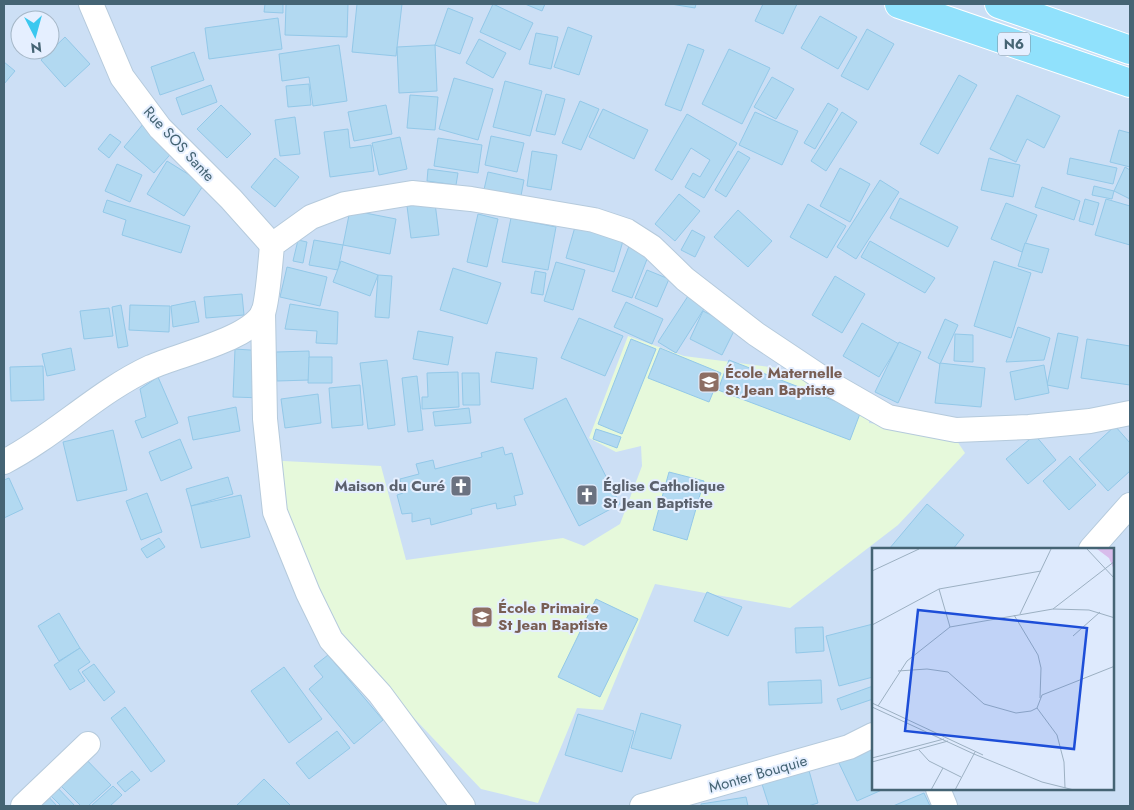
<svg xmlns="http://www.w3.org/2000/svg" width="1134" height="810" font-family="Jost,sans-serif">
<rect width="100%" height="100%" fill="#deeafd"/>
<path fill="#ccdff5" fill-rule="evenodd" d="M 4,4 L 1130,4 L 1130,806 L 4,806 ZM 20,20 L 50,20 L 50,50 L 20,50 ZM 873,549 L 1113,549 L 1113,789 L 873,789 Z"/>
<polygon fill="#e6f9db" points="628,336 684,356 778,368 869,412 869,423 951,432 965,453 898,525 790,608 655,584 603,710 577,708 538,803 481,789 327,626 264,460 381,466 406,560 563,538 584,546 620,524 642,466 641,446 616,452 589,438"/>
<g fill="#b2d9f1" stroke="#93c8e8">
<polygon points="265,4 283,4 283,13 264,12"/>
<polygon points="286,4 348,4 347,37 285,35"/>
<polygon points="357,4 402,4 396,56 352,52"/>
<polygon points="493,4 533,23 520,50 480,32"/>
<polygon points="525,4 545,4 542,11"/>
<polygon points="671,4 696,4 695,8"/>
<polygon points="763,4 797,4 783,34 755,21"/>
<polygon points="448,8 473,18 460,54 435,45"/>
<polygon points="820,16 857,37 838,69 801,48"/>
<polygon points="278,18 282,49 209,59 205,28"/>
<polygon points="568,27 592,36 579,75 554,67"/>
<polygon points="867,29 894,44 868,90 841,76"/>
<polygon points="536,33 558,37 551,69 529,64"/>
<polygon points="65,37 90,64 65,87 41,60"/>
<polygon points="479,39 506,53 493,78 466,63"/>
<polygon points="688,44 704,50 681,111 665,105"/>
<polygon points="339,45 347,101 313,106 309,77 282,81 279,54"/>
<polygon points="435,45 437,91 399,93 397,47"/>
<polygon points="729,49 770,68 742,124 702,104"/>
<polygon points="194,52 204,80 160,95 151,67"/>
<polygon points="4,62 15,71 4,84"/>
<polygon points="959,75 977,85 938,154 920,144"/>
<polygon points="772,77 794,89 776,119 754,107"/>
<polygon points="454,78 493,89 478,140 439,129"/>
<polygon points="505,81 542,91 530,136 493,127"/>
<polygon points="309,84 311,105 288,107 286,86"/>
<polygon points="211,85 217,102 182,115 176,98"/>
<polygon points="546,94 565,99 555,135 536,131"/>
<polygon points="410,95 438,97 435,130 407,128"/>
<polygon points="1017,95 1060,116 1044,148 1027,139 1016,162 990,149"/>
<polygon points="580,101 599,109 581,150 562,143"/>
<polygon points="828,103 838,109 815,149 804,143"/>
<polygon points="221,105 251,134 227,158 197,129"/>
<polygon points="386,105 392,134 354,141 348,112"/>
<polygon points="603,109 648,130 634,159 589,137"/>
<polygon points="755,112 798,131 782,165 739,145"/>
<polygon points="842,112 857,122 826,171 811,161"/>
<polygon points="687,114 737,143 704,198 685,187 693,173 700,177 710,160 691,148 672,180 655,170"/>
<polygon points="295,117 300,154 280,156 275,120"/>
<polygon points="144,123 175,149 154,173 124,147"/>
<polygon points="348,129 350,148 371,145 374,171 330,177 324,132"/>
<polygon points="1119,130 1130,133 1130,167 1110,162"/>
<polygon points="110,134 121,142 109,158 98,149"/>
<polygon points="491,136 524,143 517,172 485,165"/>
<polygon points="400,137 407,169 379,175 372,143"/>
<polygon points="438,138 482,145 478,173 434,166"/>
<polygon points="532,151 557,155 551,190 527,186"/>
<polygon points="738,151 750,158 726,197 715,190"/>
<polygon points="275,158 299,177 275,207 251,187"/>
<polygon points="989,158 1020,165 1013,197 981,190"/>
<polygon points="1070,158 1117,168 1113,184 1067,174"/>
<polygon points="167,161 204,184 184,216 147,194"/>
<polygon points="117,164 142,175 130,202 105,191"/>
<polygon points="1125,167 1130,170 1130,199 1114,191"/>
<polygon points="840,168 870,184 850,222 820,206"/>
<polygon points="428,169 458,173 456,185 427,181"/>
<polygon points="488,172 524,180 520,201 483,194"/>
<polygon points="880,180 899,192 856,259 837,247"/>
<polygon points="1094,186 1114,191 1112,199 1092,195"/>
<polygon points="1042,187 1080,201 1074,220 1035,207"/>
<polygon points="679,194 700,211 675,241 655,224"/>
<polygon points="900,198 958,227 948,247 890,218"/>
<polygon points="1085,199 1099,203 1093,225 1079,221"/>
<polygon points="1106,199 1130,206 1130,245 1095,235"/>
<polygon points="107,200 190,226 181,253 122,235 126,220 103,212"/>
<polygon points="435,203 439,235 411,238 407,206"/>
<polygon points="1006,203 1037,215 1022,252 991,239"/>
<polygon points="808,204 846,226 827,258 790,237"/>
<polygon points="350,210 396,219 390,254 343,245"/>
<polygon points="738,210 772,241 748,267 714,237"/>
<polygon points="478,214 498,219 487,267 467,262"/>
<polygon points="511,218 556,227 548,270 502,262"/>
<polygon points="577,220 625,234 614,272 566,258"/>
<polygon points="692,230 705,237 695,257 681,250"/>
<polygon points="298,240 307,242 303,263 293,261"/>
<polygon points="314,240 343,245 338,270 309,265"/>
<polygon points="870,241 935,278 925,293 861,257"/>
<polygon points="1025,243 1049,249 1042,273 1018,266"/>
<polygon points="629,246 649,254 632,298 612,291"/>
<polygon points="341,261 378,275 370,296 333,282"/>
<polygon points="994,261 1031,273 1011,338 974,326"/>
<polygon points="556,262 585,270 573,310 544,301"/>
<polygon points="287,267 327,277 320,306 280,297"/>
<polygon points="453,268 501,283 487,324 440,310"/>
<polygon points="647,270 669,279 657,307 635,298"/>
<polygon points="535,271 546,273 543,295 531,293"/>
<polygon points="378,275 392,276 389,318 375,317"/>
<polygon points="835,276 865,294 842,333 812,315"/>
<polygon points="690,293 707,304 676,353 658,342"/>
<polygon points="242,294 244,315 206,318 204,297"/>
<polygon points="195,301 199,322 173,327 171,306"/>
<polygon points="626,302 663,319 652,344 614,327"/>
<polygon points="290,304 338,312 337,344 316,343 317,331 285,329"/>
<polygon points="121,305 128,346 118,348 112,307"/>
<polygon points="130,305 170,306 169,332 129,330"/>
<polygon points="109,308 113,336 84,339 80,311"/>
<polygon points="703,311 736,327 722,355 690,339"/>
<polygon points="579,318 623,336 605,376 561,358"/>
<polygon points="945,319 958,325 940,364 928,358"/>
<polygon points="862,323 899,344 879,377 843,356"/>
<polygon points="1018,327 1050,338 1044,360 1006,362"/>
<polygon points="418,331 453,337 448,365 413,359"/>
<polygon points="1058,333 1078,337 1068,389 1047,385"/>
<polygon points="955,334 973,335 973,362 954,361"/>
<polygon points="631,339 656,349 622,434 598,424"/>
<polygon points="1087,339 1130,346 1130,385 1081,378"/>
<polygon points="899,342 921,352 898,403 875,392"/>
<polygon points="71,348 75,370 47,376 42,354"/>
<polygon points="660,348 721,373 709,402 648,378"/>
<polygon points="235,349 265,351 263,398 233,397"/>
<polygon points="309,351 310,380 277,381 276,352"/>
<polygon points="496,352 537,358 533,389 491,382"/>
<polygon points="309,357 332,357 332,383 308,383"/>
<polygon points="387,360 395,425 368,429 360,363"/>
<polygon points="729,360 861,411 850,440 718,390"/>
<polygon points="940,363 985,368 981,407 935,403"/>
<polygon points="1044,365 1049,393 1015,400 1010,372"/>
<polygon points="43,366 44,400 11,401 10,367"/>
<polygon points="458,372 459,407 422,409 422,397 428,397 427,373"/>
<polygon points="462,373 479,373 480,405 463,405"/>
<polygon points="417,376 423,430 408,432 402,378"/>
<polygon points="158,377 178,423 142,438 135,421 146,417 140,389"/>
<polygon points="360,385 363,425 332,428 329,388"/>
<polygon points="318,394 321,423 285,428 281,399"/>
<polygon points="566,398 620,504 579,526 524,419"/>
<polygon points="236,407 240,431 193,440 188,417"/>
<polygon points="469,408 471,423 435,426 433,412"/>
<polygon points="1115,426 1130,443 1130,471 1108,491 1079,459"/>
<polygon points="596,429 621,437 617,448 593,439"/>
<polygon points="113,430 127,490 77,501 63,442"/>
<polygon points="1035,435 1056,460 1028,484 1006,459"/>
<polygon points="180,439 192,468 161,481 149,452"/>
<polygon points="503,447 505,455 512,453 523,494 514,496 516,505 497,509 496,503 471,509 472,514 431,525 430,518 412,522 412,513 402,514 397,495 403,493 400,479 419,474 416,464 433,460 435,469 482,457 481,453"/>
<polygon points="1070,456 1096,485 1069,510 1043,481"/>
<polygon points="669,472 704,481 687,540 653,530"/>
<polygon points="228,477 233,494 191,506 186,489"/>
<polygon points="9,478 23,509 4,518 4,480"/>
<polygon points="147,493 162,532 141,540 126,501"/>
<polygon points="241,495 250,537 201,548 191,506"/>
<polygon points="927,504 964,535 953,549 889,549"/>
<polygon points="159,538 165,547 147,558 141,549"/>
<polygon points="707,592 742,607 728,636 694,621"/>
<polygon points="596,599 638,619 600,697 558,677"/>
<polygon points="59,613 80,648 59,661 38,626"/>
<polygon points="873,624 873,677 839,686 826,636"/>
<polygon points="823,627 824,651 796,653 795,628"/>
<polygon points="80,648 90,662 78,670 85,681 70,690 54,665"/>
<polygon points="328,655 383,720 354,744 309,689 323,677 314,666"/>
<polygon points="94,664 115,692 104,701 82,672"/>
<polygon points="284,667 322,719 289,743 251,691"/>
<polygon points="821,680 822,703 769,705 768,682"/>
<polygon points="873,686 873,699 841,710 837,699"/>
<polygon points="125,707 165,761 151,772 111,718"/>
<polygon points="641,713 681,725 671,759 631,748"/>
<polygon points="578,714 634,731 622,772 565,755"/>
<polygon points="337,731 350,748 309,779 296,763"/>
<polygon points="873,745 873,789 884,789 857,801 838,761"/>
<polygon points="81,754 111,785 88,806 81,806 55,780"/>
<polygon points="808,767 818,803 808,806 769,806 761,781"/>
<polygon points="132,771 140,780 125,792 117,783"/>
<polygon points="264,779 291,806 236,806"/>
<polygon points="54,784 75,806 61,806 46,791"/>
<polygon points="113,786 122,795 110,806 91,806"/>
<polygon points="45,793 57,806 31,806"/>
<polygon points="924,793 930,806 893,806"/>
<polygon points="746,797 748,806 701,806 701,804"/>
</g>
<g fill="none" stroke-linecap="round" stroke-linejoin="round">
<g stroke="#b5cadc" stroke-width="26">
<g id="minor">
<polyline points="91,4 122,77 160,128 231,199 272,245"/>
<polyline points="263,312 265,419 275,512 308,593 331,640 380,694 463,806"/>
<path d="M 4,462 C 56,435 97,392 151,367 C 180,354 248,340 263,313 C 267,304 271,257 272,245 L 311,217 L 345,204 L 412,193 L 471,199 L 594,220 L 627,231 L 652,247 L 685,279 L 756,334 L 834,386 L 888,417 L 956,430 L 1029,427 L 1090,421 L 1130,413"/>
<polyline points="1091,549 1130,505"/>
<polyline points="938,789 945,806"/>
<polyline points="23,806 88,744"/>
<polyline points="642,806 849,747 873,735"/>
</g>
</g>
<g stroke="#fff" stroke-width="30">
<g id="highway">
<polyline points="899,4 1130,83"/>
<polyline points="999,4 1130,50"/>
</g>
</g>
<use href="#minor" stroke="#fff" stroke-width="24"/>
<use href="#highway" stroke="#90e1fc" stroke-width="28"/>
</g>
<defs>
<g id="school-square" transform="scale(1.125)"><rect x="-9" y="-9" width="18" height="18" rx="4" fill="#8d6e63" stroke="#e5efff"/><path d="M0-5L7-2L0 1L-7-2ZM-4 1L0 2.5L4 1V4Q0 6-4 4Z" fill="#fff"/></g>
<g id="church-square" transform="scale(1.125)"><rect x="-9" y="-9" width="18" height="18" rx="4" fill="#6b7280" stroke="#e5efff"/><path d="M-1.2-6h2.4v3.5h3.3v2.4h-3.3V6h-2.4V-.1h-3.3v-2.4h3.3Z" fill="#fff"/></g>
</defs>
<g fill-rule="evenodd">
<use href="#school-square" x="709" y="382"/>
<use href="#church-square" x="461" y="486"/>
<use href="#church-square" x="587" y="495"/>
<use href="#school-square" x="482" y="617"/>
</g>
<g text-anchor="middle" stroke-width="4" stroke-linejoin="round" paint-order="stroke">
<rect fill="#e5efff" stroke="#758e9e" stroke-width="1" x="998" y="32.5" width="32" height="23" rx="4"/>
<g font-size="14" font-weight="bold" fill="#456474">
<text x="1014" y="49">N6</text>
</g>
<g font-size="15" fill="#456474" stroke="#e5efff">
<text transform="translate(179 144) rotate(47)" y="5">Rue SOS Sante</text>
<text transform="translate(758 774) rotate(-16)" y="5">Monter Bouquie</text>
</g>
<g font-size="15" font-weight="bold" fill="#785e54" stroke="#e5efff" text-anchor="start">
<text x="725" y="378">École Maternelle<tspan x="725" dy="17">St Jean Baptiste</tspan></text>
<text x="498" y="613">École Primaire<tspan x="498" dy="17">St Jean Baptiste</tspan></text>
</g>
<g font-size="15" font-weight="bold" fill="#5b616d" stroke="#e5efff" text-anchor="end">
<text x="445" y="491">Maison du Curé</text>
<text x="603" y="491" text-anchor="start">Église Catholique<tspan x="603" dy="17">St Jean Baptiste</tspan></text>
</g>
</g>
<g transform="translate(872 548)">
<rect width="242" height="242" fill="#deeafd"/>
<path d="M 225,1 L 242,1 L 242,22 L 237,10 Z" fill="#d8bceb"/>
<path fill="none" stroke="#9cb0c2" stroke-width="1" d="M 215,1 L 243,31M 0,23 L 47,1M 67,41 L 169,23M 181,61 L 243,13M 148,66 L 179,1M 142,67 L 166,107 L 169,120 L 168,150M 0,77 L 67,41 L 78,79M 201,88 L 228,64M 26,123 L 55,121 L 76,124 L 112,156 L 144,165 L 159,163 L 165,160 L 170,147 L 243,118M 0,155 L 111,207M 6,158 L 35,113 L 78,79 L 181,61 L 217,62 L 243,70M 0,159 L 102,206 L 170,234 L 202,242M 165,160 L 185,187 L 192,214 L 193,240M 47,202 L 57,213 L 71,220M 0,210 L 72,191M 0,214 L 76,193M 59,242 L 71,220 L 89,229M 83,242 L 103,204"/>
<path fill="#1d4ed8" fill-opacity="0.15" stroke="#1d4ed8" stroke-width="2.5" d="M 46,62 L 215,80 L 202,201 L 33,183 Z"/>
<rect width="242" height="242" fill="none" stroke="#456474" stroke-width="2.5"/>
</g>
<rect width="1134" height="810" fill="none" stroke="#456474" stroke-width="10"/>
<g transform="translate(35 35) rotate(174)"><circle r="24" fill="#e5efff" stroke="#a5b7c7"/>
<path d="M0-4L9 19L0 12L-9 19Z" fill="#3bc8ef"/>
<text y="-8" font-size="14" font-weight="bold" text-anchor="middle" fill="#456474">N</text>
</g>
</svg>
